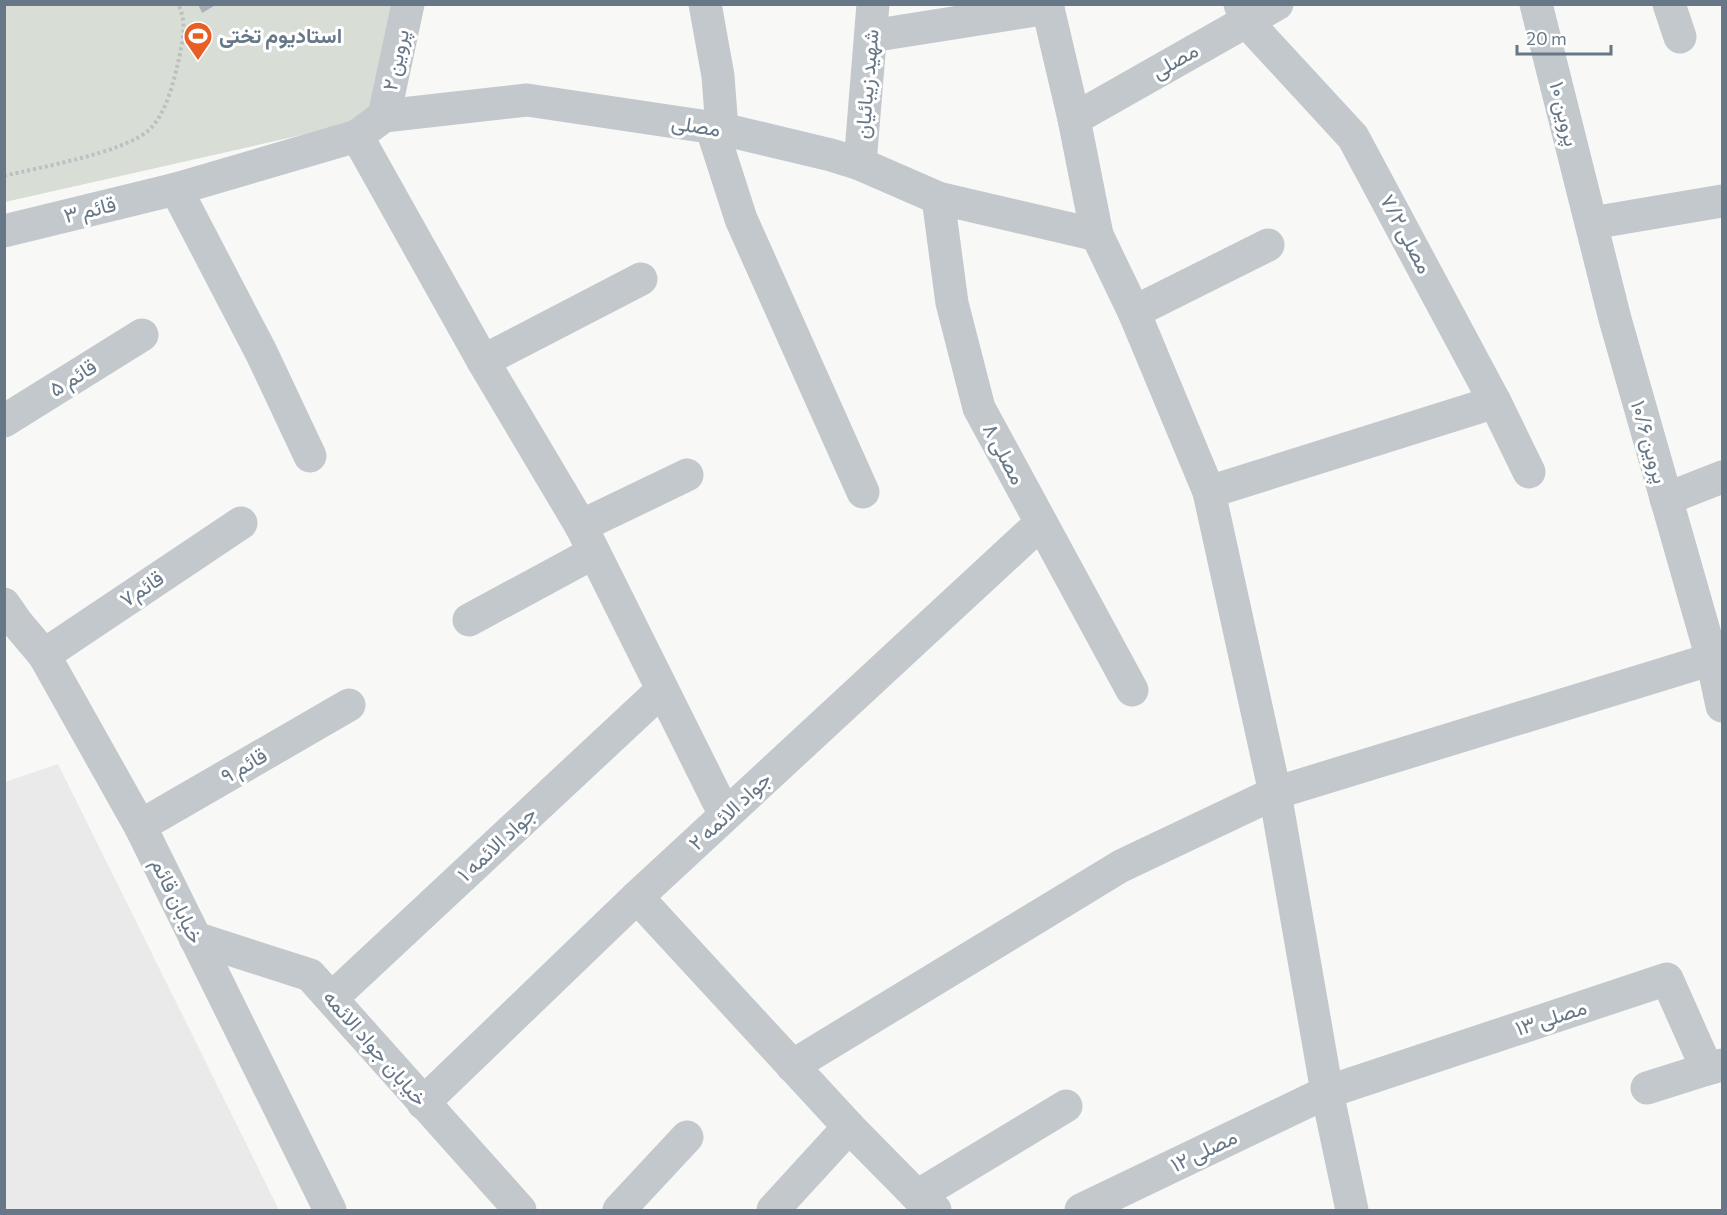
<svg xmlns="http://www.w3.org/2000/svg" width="1727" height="1215" font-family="Commissioner,Vazirmatn,sans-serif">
<rect width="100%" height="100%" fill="#f8f9f6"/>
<polygon fill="#e9eae9" points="58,764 279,1210 5,1210 5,782"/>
<polygon fill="#d8ded5" points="4,5 400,5 382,117 5,202"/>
<polygon fill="#a9b1b9" stroke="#dadad8" stroke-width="1.5" points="197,4 219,4 202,14"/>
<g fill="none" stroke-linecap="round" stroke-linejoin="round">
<path stroke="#bdc0c3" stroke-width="4" stroke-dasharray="3 3" stroke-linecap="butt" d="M 4,176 C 40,167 123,153 149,130 C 166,114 173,84 178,63 C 182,43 188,23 178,4"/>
<g stroke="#c3c8cc" stroke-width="33">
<polyline points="705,4 718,76 722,129"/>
<polyline points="1047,4 1074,119 1097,235 1134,312 1209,492 1275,793 1327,1092 1352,1210"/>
<polyline points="1240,4 1246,21 1353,137 1495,402 1529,472"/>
<polyline points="1536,4 1615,319 1712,659 1722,706"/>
<polyline points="1669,4 1680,37"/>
<polyline points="871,36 1048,8"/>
<polyline points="384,116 408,4"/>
<polyline points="1074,119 1277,4"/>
<polyline points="712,129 741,219 863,492"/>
<polyline points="357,136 483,361 581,526 725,815"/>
<polyline points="860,164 873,4"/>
<polyline points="176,189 261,352 310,456"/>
<polyline points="938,198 952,303 979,408 1132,690"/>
<polyline points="1592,223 1722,201"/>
<polyline points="4,231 176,189 357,136 384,116 527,100 722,129 831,155 860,164 938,198 1097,235"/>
<polyline points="1134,312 1268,245"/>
<polyline points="483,361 641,279"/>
<polyline points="4,421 142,335"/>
<polyline points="1209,492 1495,402"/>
<polyline points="1666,499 1722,477"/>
<polyline points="581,526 687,475"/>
<polyline points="4,604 17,623 44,655 140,826 330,1210"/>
<polyline points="469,620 593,553"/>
<polyline points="44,655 241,523"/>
<polyline points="140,826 349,705"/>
<polyline points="637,897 849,1127 917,1196 935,1210"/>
<polyline points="195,938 310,975 520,1210"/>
<polyline points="332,998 662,690"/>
<polyline points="792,1066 1121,866 1275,793 1712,659"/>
<polyline points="1647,1088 1707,1069"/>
<polyline points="423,1103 637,897 1041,523"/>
<polyline points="917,1196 1066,1106"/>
<polyline points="619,1210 687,1137"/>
<polyline points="773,1210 849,1127"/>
<polyline points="1081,1210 1327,1092 1667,979 1707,1069 1722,1065"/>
</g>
</g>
<defs>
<g id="stadium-pin" transform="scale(1.5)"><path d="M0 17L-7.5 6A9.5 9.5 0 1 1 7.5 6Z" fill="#e95e25" stroke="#fff"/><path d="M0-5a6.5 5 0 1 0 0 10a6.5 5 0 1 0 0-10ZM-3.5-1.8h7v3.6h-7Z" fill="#fff"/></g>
</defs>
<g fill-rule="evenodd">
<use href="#stadium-pin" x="198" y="36"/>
</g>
<g text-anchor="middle" stroke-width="6" stroke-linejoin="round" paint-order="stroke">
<g font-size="21" font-weight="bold" fill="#678" stroke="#fff" text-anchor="start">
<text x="219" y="43">استادیوم تختی</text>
</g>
<g font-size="21" fill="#678" stroke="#fff">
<text transform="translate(396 60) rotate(-78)" y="7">پروین ۲</text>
<text transform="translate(1175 61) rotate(-30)" y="7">مصلی</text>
<text transform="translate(867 84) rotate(-85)" y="7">شهید زیبائیان</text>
<text transform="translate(1564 114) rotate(76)" y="7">پروین ۱۰</text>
<text transform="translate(696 126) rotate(9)" y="7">مصلی</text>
<text transform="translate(90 210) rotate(-14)" y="7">قائم ۳</text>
<text transform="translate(1406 234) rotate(62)" y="7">مصلی ۷/۲</text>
<text transform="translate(73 378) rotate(-32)" y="7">قائم ۵</text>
<text transform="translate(1649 442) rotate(74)" y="7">پروین ۱۰/۶</text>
<text transform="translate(1004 454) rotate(62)" y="7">مصلی ۸</text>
<text transform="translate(142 589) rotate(-34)" y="7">قائم۷</text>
<text transform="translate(244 766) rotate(-30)" y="7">قائم ۹</text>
<text transform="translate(730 811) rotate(-43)" y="7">جواد الائمه ۲</text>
<text transform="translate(497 844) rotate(-43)" y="7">جواد الائمه ۱</text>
<text transform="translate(177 901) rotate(64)" y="7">خیابان قائم</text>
<text transform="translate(1551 1018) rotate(-18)" y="7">مصلی ۱۳</text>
<text transform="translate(375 1048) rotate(49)" y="7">خیابان جواد الائمه</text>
<text transform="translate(1204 1151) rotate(-26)" y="7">مصلی ۱۲</text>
</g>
</g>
<rect width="1727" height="1215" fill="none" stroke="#667788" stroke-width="12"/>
<path d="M1517 45v9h94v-9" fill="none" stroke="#667788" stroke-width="3"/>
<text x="1526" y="45" font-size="18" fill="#667788" stroke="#ffffff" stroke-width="4.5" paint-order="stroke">20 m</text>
</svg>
